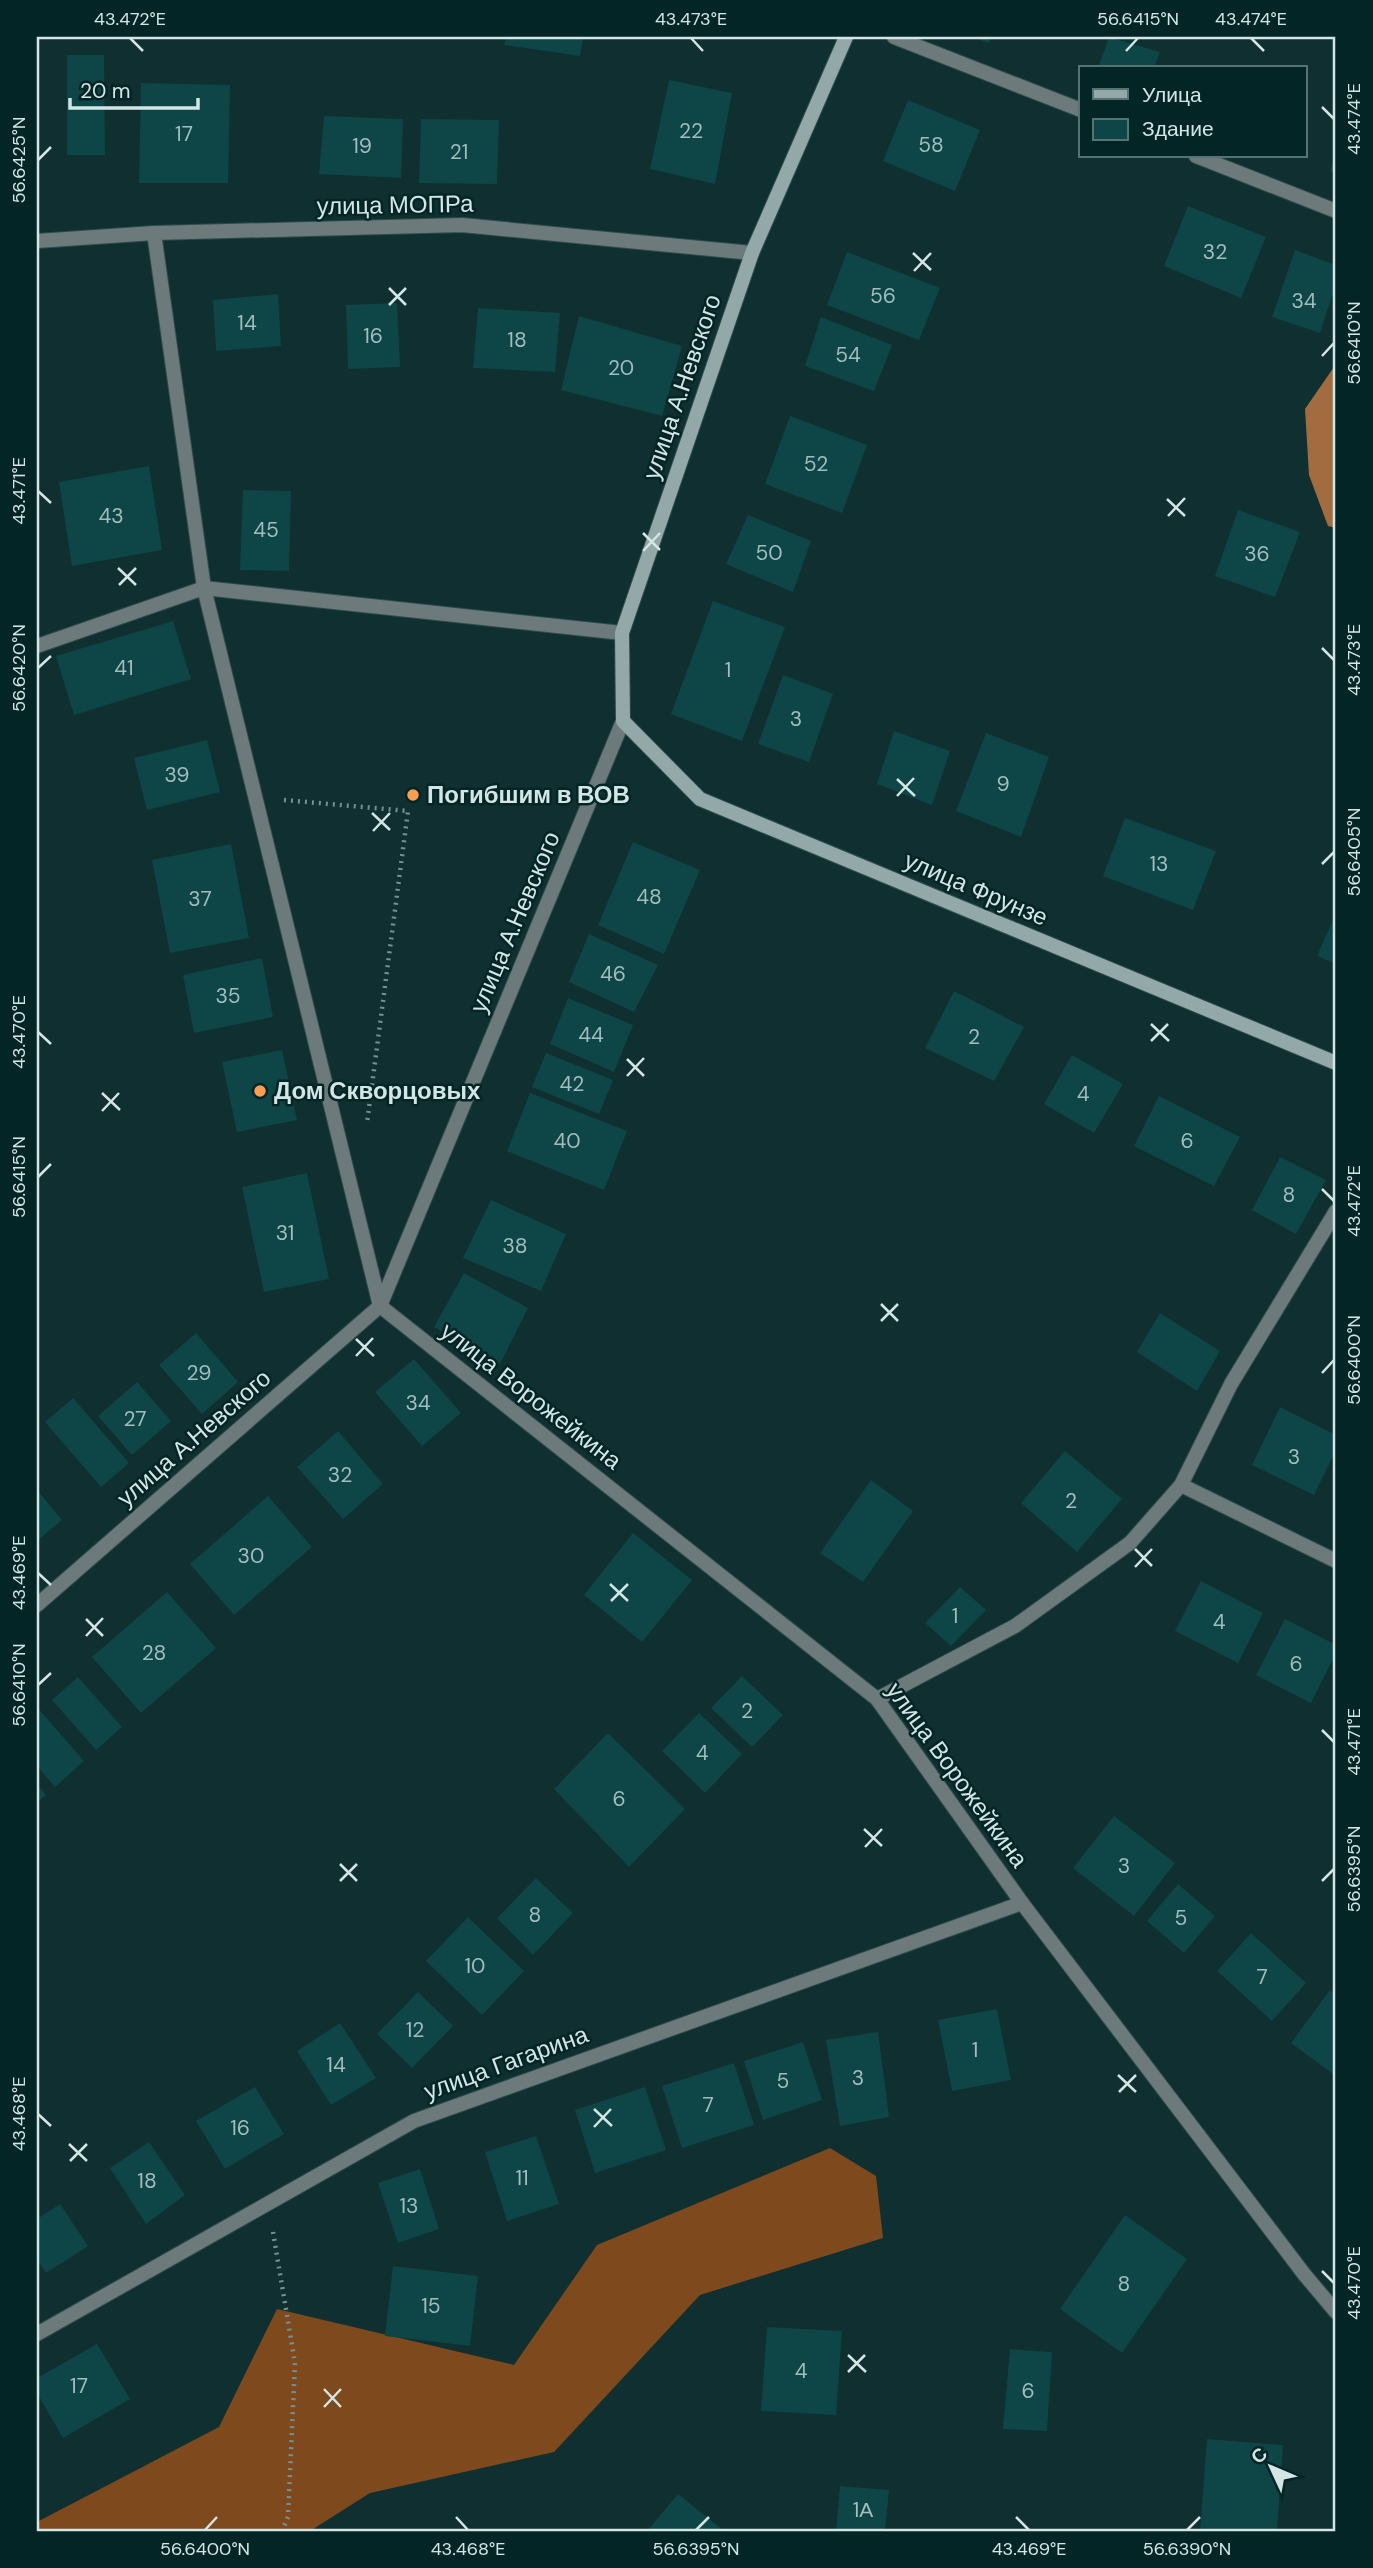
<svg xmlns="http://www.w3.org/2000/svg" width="1373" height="2568" font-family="'DM Sans',sans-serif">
<rect width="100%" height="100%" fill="#0f2f30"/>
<polygon fill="#7e4a1d" points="830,2148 876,2176 883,2238 700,2295 554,2452 370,2493 310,2531 37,2531 37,2522 219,2427 277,2309 514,2365 597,2245"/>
<polygon fill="#a26c40" points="1336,364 1336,528 1328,526 1309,475 1305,409"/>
<g fill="#0e4547">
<polygon points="506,37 583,37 580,56 504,45"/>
<polygon points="972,37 991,37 989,43"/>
<polygon points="1109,37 1160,52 1154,68 1098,68"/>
<polygon points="67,55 104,55 105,155 67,155"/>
<polygon points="669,80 732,93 715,184 650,169"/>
<polygon points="141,83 230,85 228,183 139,183"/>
<polygon points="908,100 980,130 955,191 883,161"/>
<polygon points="324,116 403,119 401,178 319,174"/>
<polygon points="421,119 499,120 497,184 419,183"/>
<polygon points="1336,154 1336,173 1330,171"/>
<polygon points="1188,206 1266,237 1241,298 1164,266"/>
<polygon points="1295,250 1336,265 1336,284 1320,333 1272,317"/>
<polygon points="847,252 940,288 919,340 827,305"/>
<polygon points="278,294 281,346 216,351 213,300"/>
<polygon points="397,303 400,367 348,369 346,305"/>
<polygon points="478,308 560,313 555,372 473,368"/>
<polygon points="579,316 682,346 662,416 561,390"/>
<polygon points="821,317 892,345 874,391 805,366"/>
<polygon points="790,416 867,445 842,513 765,484"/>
<polygon points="149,466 162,550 72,566 59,482"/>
<polygon points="243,490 291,491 289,571 240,570"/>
<polygon points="1238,510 1300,532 1275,597 1215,576"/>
<polygon points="748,515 811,541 793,592 726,564"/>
<polygon points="713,601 785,627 742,741 671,714"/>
<polygon points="173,621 191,679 74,715 56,656"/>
<polygon points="783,675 833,694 809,762 758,744"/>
<polygon points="894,731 950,751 932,805 877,784"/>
<polygon points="986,733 1049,757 1021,837 956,811"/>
<polygon points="207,740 220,792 147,810 134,758"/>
<polygon points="1125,818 1216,851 1193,910 1103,876"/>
<polygon points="633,842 700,870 664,954 598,925"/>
<polygon points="231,844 249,938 170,953 152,860"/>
<polygon points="1336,913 1336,964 1317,956"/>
<polygon points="589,934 658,965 634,1012 569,982"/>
<polygon points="262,958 273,1017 194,1033 183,975"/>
<polygon points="954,991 1024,1027 994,1081 925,1048"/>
<polygon points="568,998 633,1025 614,1072 550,1044"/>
<polygon points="282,1050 297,1120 237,1132 222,1062"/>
<polygon points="546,1053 613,1080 599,1114 532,1087"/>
<polygon points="1072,1055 1123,1084 1094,1133 1044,1104"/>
<polygon points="530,1093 627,1131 604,1190 507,1151"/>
<polygon points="1159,1096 1240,1137 1214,1186 1134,1146"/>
<polygon points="1280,1157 1326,1180 1296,1234 1252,1210"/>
<polygon points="307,1173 329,1279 264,1292 242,1187"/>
<polygon points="491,1200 566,1234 541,1291 463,1258"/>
<polygon points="464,1273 528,1308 500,1364 434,1327"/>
<polygon points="1160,1313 1220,1351 1197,1391 1137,1352"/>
<polygon points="196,1333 238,1382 202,1414 159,1365"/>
<polygon points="414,1359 461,1413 422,1446 375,1392"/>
<polygon points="137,1382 171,1421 132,1455 98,1416"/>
<polygon points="73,1398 129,1463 101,1487 45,1422"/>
<polygon points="1280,1407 1336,1435 1336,1450 1314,1495 1252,1465"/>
<polygon points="338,1431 383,1484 343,1519 297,1467"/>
<polygon points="1065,1451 1122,1499 1077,1552 1021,1503"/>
<polygon points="871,1480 913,1511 863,1582 820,1553"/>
<polygon points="37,1490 62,1520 37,1541"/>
<polygon points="268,1496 312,1547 234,1615 190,1564"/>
<polygon points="633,1533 692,1580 642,1642 584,1595"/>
<polygon points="1201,1581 1263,1613 1238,1663 1175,1631"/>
<polygon points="960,1587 986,1610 951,1646 925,1623"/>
<polygon points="167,1592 216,1648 141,1713 92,1657"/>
<polygon points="1285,1619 1336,1645 1336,1653 1311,1703 1256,1675"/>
<polygon points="742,1676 783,1715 752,1747 711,1708"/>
<polygon points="78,1677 122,1727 96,1750 52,1700"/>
<polygon points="37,1707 84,1761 55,1787 37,1766"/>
<polygon points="699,1713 742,1754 705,1793 662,1751"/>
<polygon points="608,1733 685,1809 629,1867 554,1789"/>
<polygon points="37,1784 46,1795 37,1803"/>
<polygon points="1114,1816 1175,1863 1134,1916 1073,1868"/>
<polygon points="536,1878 573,1913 533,1955 497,1918"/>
<polygon points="1178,1884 1215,1916 1184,1953 1147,1921"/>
<polygon points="468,1917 524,1971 482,2015 426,1961"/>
<polygon points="1251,1933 1306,1983 1272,2021 1217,1971"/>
<polygon points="1330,1990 1336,1994 1336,2076 1291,2043"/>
<polygon points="418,1992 453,2026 412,2068 377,2034"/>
<polygon points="997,2009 1011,2080 952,2091 938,2020"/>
<polygon points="340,2023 376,2078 331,2105 297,2051"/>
<polygon points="878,2032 889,2117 840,2126 826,2040"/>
<polygon points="803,2042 822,2100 763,2120 744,2061"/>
<polygon points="734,2063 754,2125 682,2148 662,2086"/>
<polygon points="255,2087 284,2134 225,2169 196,2121"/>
<polygon points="645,2087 666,2150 595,2173 575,2110"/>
<polygon points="536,2136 559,2204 507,2221 485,2152"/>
<polygon points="149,2142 185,2195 146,2224 110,2168"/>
<polygon points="420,2169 439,2229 398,2243 378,2183"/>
<polygon points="60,2204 88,2246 46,2273 37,2259 37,2219"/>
<polygon points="1125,2215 1187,2259 1122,2353 1060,2309"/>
<polygon points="393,2266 478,2276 470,2346 385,2336"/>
<polygon points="767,2327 842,2331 836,2415 761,2411"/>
<polygon points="97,2344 130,2399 63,2438 37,2393 37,2378"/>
<polygon points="1010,2349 1052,2352 1047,2431 1003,2429"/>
<polygon points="1207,2439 1283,2445 1277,2531 1200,2531"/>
<polygon points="840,2486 889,2490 885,2531 836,2531"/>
<polygon points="678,2494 724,2531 647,2531"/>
</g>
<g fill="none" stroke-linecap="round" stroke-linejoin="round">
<g stroke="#2e4c4d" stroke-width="16">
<g id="street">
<polyline points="894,37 1081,110"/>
<polyline points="1196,156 1336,211"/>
<polyline points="154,233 204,588 380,1306"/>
<polyline points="37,241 154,233 462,225 752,253"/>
<polyline points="37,646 204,588 622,633"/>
<polyline points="380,1306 877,1699 1022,1903 1304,2274 1336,2312"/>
<polyline points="1181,1485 1336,1561"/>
<polyline points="37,1605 380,1306 623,721"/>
<polyline points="877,1699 1015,1626 1130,1543 1181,1485 1231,1384 1336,1211"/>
<polyline points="37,2334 414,2121 1022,1903"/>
</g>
</g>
<g stroke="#2e4c4d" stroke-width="16">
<polyline id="secondary" points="846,37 752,253 622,633 623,721 700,799 1336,1063"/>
</g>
<g stroke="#778f90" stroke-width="4.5" stroke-dasharray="2 5" stroke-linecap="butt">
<polyline points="284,800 408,811 367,1123"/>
<polyline points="273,2232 295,2363 288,2517 282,2531"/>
</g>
<use href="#street" stroke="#6c7a7b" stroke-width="14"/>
<use href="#secondary" stroke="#92a8a9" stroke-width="14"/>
</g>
<path fill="none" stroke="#d3e5e5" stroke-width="2.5" d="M 130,38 L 143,51M 691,38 L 703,51M 1251,38 L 1264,51M 1126,51 L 1138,38M 1322,107 L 1334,119M 38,160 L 51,147M 913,253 L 931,270M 914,271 L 931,253M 389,288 L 406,305M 389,305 L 406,288M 1322,356 L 1334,343M 38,491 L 51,503M 1167,499 L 1185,516M 1168,516 L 1185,498M 643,533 L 660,550M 643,551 L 660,533M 118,568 L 136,585M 119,585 L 136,568M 1322,648 L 1334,660M 38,668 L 51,656M 897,779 L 915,796M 897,796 L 914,778M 372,813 L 390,830M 373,831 L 390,813M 1322,864 L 1334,852M 1151,1024 L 1169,1041M 38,1032 L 51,1044M 1151,1041 L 1168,1024M 627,1059 L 644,1076M 627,1076 L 644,1058M 102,1093 L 120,1110M 102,1111 L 119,1093M 38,1177 L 51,1164M 1322,1189 L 1334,1201M 881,1304 L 898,1321M 881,1321 L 898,1304M 356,1339 L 374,1356M 356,1356 L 373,1338M 1322,1373 L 1334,1360M 1135,1549 L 1152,1566M 1135,1567 L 1152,1549M 38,1573 L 51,1585M 610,1584 L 628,1601M 611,1601 L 628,1584M 86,1619 L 103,1636M 86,1636 L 103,1618M 38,1685 L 51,1673M 1322,1730 L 1334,1742M 864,1829 L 882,1846M 865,1847 L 882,1829M 340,1864 L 357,1881M 340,1881 L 357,1864M 1322,1881 L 1334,1869M 1118,2075 L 1136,2092M 1119,2092 L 1136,2075M 594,2109 L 612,2126M 38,2114 L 51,2126M 594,2127 L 611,2109M 69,2144 L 87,2161M 70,2161 L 87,2144M 1322,2271 L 1334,2283M 848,2355 L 866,2372M 848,2372 L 865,2355M 324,2389 L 341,2407M 324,2407 L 341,2389M 456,2517 L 468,2530M 1016,2517 L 1029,2530M 205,2530 L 217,2517M 696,2530 L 709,2517M 1187,2530 L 1200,2517"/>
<g fill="#fb9e50" stroke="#042526" stroke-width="2.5">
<circle cx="413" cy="795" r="7"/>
<circle cx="260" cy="1091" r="7"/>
</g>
<g text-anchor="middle" stroke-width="5" stroke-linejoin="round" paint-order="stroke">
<g font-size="21" fill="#a2bdbe">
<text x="691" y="138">22</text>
<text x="184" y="141">17</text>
<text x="931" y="152">58</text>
<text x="362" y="153">19</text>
<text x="459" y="159">21</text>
<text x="1215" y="259">32</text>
<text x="883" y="303">56</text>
<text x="1304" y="308">34</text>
<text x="247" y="330">14</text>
<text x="373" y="343">16</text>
<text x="517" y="347">18</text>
<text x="848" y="362">54</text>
<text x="621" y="375">20</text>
<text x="816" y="471">52</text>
<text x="111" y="523">43</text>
<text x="266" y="537">45</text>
<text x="769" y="560">50</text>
<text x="1257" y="561">36</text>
<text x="124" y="675">41</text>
<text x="728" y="677">1</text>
<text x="796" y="726">3</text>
<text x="177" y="782">39</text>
<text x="1003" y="791">9</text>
<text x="1159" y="871">13</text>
<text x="649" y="904">48</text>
<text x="200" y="906">37</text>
<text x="613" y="981">46</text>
<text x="228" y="1003">35</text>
<text x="591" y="1042">44</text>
<text x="974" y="1044">2</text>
<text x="572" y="1091">42</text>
<text x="1083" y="1101">4</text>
<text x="567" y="1148">40</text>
<text x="1187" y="1148">6</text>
<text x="1289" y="1202">8</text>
<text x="285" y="1240">31</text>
<text x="515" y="1253">38</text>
<text x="199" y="1380">29</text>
<text x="418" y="1410">34</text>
<text x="135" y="1426">27</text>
<text x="1294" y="1464">3</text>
<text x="340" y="1482">32</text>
<text x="1071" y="1508">2</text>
<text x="251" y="1563">30</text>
<text x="955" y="1623">1</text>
<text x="1219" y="1629">4</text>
<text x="154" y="1660">28</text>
<text x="1296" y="1671">6</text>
<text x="747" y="1718">2</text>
<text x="702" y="1760">4</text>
<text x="619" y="1806">6</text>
<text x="1124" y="1873">3</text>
<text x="535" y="1922">8</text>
<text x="1181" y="1925">5</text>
<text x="475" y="1973">10</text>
<text x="1262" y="1984">7</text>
<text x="415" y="2037">12</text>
<text x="975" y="2057">1</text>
<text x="336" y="2072">14</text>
<text x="858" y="2085">3</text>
<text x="783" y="2088">5</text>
<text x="708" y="2112">7</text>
<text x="240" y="2135">16</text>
<text x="522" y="2185">11</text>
<text x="147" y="2188">18</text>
<text x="409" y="2213">13</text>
<text x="1124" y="2291">8</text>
<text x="431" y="2313">15</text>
<text x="801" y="2378">4</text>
<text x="79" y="2393">17</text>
<text x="1028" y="2398">6</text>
<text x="863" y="2517">1А</text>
</g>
<g font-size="24" fill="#d3e5e5" stroke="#042526">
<text transform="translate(395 205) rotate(-1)" y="8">улица МОПРа</text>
<text transform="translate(682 387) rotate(-71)" y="8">улица А.Невского</text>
<text transform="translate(976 889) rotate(23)" y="8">улица Фрунзе</text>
<text transform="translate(515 922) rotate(-67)" y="8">улица А.Невского</text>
<text transform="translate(531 1396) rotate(38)" y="8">улица Ворожейкина</text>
<text transform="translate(194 1438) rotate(-41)" y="8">улица А.Невского</text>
<text transform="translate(957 1775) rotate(54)" y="8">улица Ворожейкина</text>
<text transform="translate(506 2063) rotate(-20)" y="8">улица Гагарина</text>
</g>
<g font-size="24" font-weight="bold" fill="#d3e5e5" stroke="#042526" text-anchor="start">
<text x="427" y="803">Погибшим в ВОВ</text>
<text x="274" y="1099">Дом Скворцовых</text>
</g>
</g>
<rect width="1373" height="2568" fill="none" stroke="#042526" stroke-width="77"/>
<rect x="1079" y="66" width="228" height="91" fill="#042526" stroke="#577272" stroke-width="2"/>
<rect x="1093" y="89" width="35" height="10" fill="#92a8a9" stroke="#577272" stroke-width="2"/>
<text x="1142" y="102" font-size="21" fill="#d3e5e5">Улица</text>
<rect x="1093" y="119" width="35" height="21" fill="#0e4547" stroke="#577272" stroke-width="2"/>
<text x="1142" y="136" font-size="21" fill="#d3e5e5">Здание</text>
<g transform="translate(1271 2467) rotate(314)" stroke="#042526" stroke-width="5" paint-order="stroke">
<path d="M0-5L12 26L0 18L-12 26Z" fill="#d3e5e5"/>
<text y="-10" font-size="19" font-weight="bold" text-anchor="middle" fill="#d3e5e5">С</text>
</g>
<path d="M70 98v10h128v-10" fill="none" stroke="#d3e5e5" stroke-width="3.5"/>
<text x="80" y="98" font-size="21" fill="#d3e5e5" stroke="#042526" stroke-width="5" paint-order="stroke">20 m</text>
<rect x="38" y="38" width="1296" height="2492" fill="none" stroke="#d3e5e5" stroke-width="2.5"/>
<g font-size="18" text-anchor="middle" fill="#d3e5e5">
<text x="130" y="25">43.472°E</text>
<text x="691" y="25">43.473°E</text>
<text x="1138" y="25">56.6415°N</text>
<text x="1251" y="25">43.474°E</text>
<text transform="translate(1354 119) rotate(-90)" y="6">43.474°E</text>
<text transform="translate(19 160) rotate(-90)" y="6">56.6425°N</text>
<text transform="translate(1354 343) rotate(-90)" y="6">56.6410°N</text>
<text transform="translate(19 491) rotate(-90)" y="6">43.471°E</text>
<text transform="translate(1354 660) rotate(-90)" y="6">43.473°E</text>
<text transform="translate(19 668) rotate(-90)" y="6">56.6420°N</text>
<text transform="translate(1354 852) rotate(-90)" y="6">56.6405°N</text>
<text transform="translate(19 1032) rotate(-90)" y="6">43.470°E</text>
<text transform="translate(19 1177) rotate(-90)" y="6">56.6415°N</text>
<text transform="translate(1354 1201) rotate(-90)" y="6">43.472°E</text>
<text transform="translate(1354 1360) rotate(-90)" y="6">56.6400°N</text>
<text transform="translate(19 1573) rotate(-90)" y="6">43.469°E</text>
<text transform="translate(19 1685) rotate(-90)" y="6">56.6410°N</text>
<text transform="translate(1354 1742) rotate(-90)" y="6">43.471°E</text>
<text transform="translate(1354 1869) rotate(-90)" y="6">56.6395°N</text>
<text transform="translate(19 2114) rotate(-90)" y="6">43.468°E</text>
<text transform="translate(1354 2283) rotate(-90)" y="6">43.470°E</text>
<text x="205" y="2555">56.6400°N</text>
<text x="468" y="2555">43.468°E</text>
<text x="696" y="2555">56.6395°N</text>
<text x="1029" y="2555">43.469°E</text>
<text x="1187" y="2555">56.6390°N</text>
</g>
</svg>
